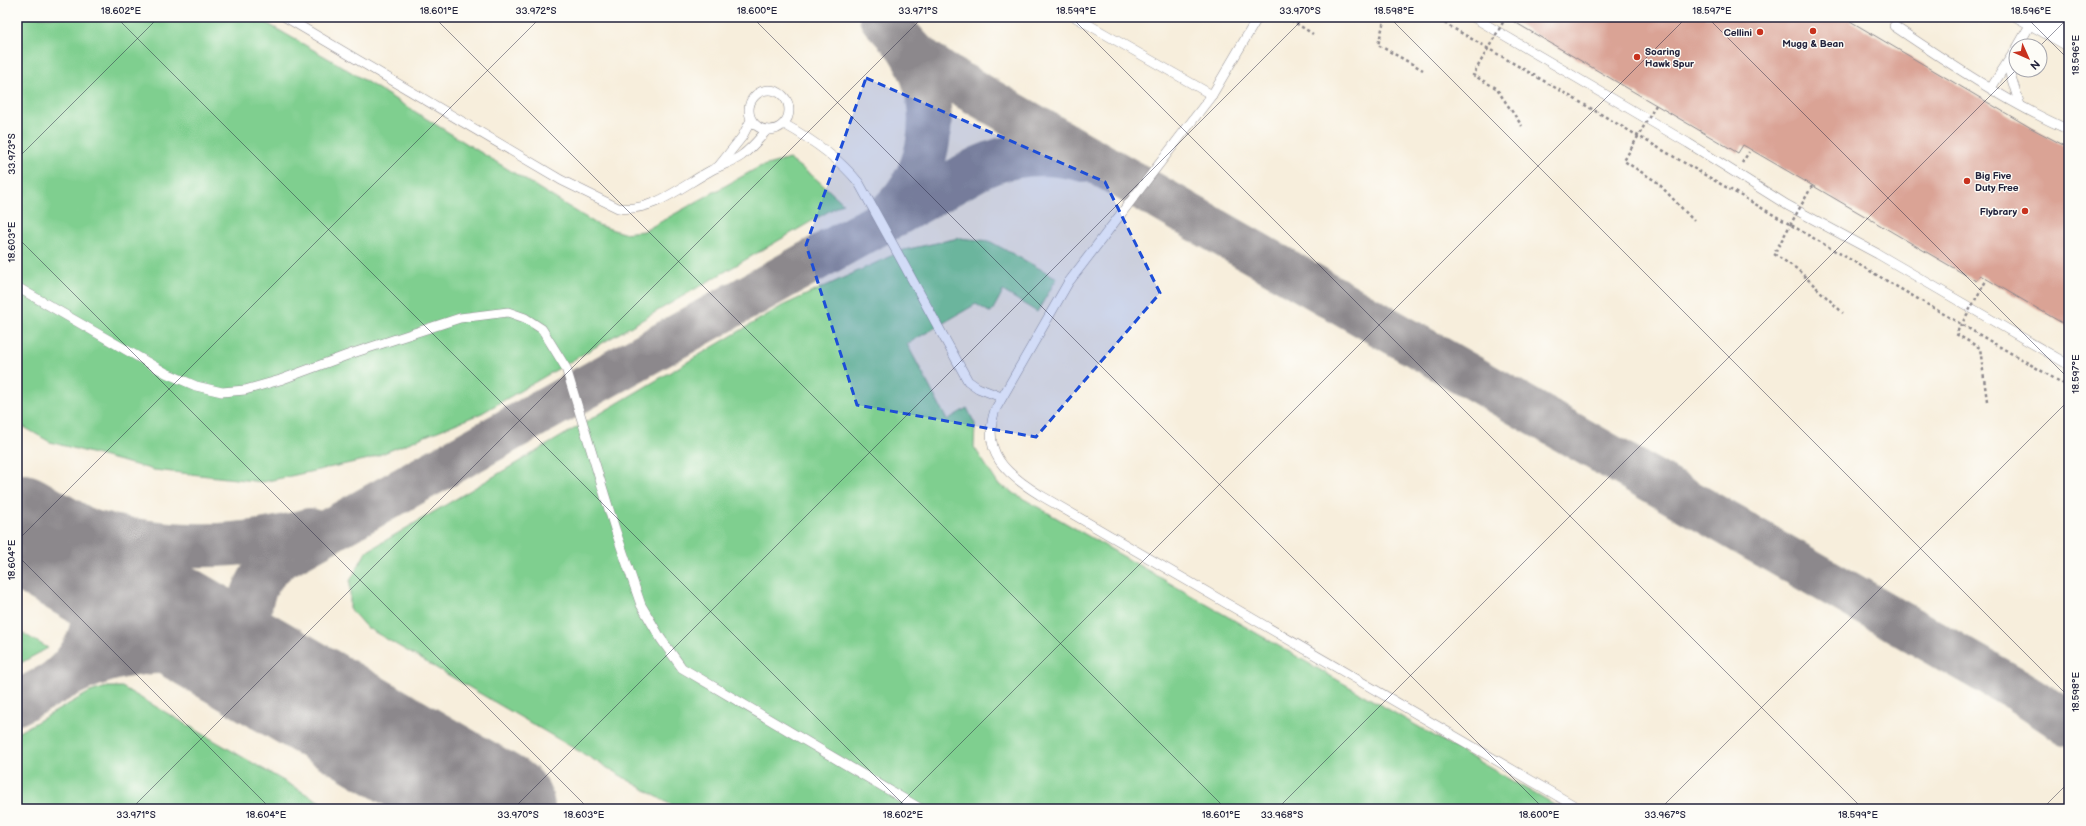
<svg xmlns="http://www.w3.org/2000/svg" width="2086" height="826" font-family="'Balsamiq Sans',sans-serif">
<rect width="100%" height="100%" fill="#fdfcf7"/>
<filter id="ink" filterUnits="userSpaceOnUse"><feTurbulence type="fractalNoise" baseFrequency=".025" numOctaves="2"/><feDisplacementMap in="SourceGraphic" scale="8" xChannelSelector="R" yChannelSelector="G"/><feConvolveMatrix kernelMatrix="1 2 1 2 8 2 1 2 1" color-interpolation-filters="sRGB"/></filter>
<filter id="wash" filterUnits="userSpaceOnUse"><feTurbulence type="fractalNoise" baseFrequency=".012" numOctaves="4" result="noise"/><feDisplacementMap in="SourceGraphic" scale="16" xChannelSelector="R" yChannelSelector="G"/><feGaussianBlur stdDeviation="0.9" result="paint"/><feColorMatrix in="noise" values="0 0 0 0 0 0 0 0 0 0 0 0 0 0 0 0 0 1.4 0 .05"/><feComposite in="paint" operator="in"/></filter>
<g filter="url(#wash)">
<rect width="100%" height="100%" fill="#f7eedc"/>
<g fill="#7fcf8f" stroke="#507865">
<polygon points="17,17 256,17 338,64 598,225 623,233 644,231 759,167 789,159 814,177 843,203 482,413 369,459 263,482 154,470 50,442 17,423"/>
<polygon points="959,238 989,241 1057,278 1037,312 1003,291 991,313 976,304 907,344 947,420 967,408 975,424 974,447 998,484 1561,809 678,809 366,627 350,609 350,581 366,552 782,306 904,250"/>
<polygon points="17,630 48,648 17,665"/>
<polygon points="107,687 122,687 332,809 17,809 17,733 90,692"/>
</g>
<g fill="none" stroke-linecap="round" stroke-linejoin="round">
<g stroke="#8c888c" stroke-width="44">
<polyline points="881,17 915,54 941,73 2019,691 2069,724"/>
<path d="M 889,214 C 937,169 942,99 907,46"/>
<path d="M 17,509 C 110,544 213,559 309,530"/>
<path d="M 17,530 C 34,540 54,549 69,563 C 110,601 94,653 54,683 C 129,640 208,642 283,685"/>
<polyline points="17,703 54,683"/>
<path d="M 346,719 C 304,693 243,668 250,609 C 252,588 263,571 280,558 L 979,168 C 1011,153 1049,150 1083,160"/>
</g>
<polyline stroke="#8c888c" stroke-width="110" points="17,528 500,809"/>
</g>
<g id="blocks">
<polygon fill="#daa395" points="1506,17 1852,17 1850,21 2031,128 2069,148 2069,327 1980,275 1976,281 1743,145 1738,153"/>
</g>
</g>
<g filter="url(#ink)">
<use href="#blocks" fill-opacity="0" stroke="#8c888c" stroke-width="1"/>
<g fill="none" stroke-linecap="round" stroke-linejoin="round">
<g stroke="#8c888c" stroke-width="10">
<g id="lane">
<path d="M 285,17 L 561,180 L 618,208 C 652,213 682,186 710,171 C 720,165 731,163 741,156 C 751,149 759,139 767,130"/>
<polyline points="1075,17 1212,95"/>
<path d="M 1258,17 L 1212,95 L 1068,283 L 995,410 C 981,453 1006,474 1040,495 L 1580,809"/>
<polyline points="1473,17 1688,143 1787,205 1878,254 2069,365"/>
<polyline points="2016,17 2069,47"/>
<path d="M 1894,26 C 1950,64 2008,103 2069,130"/>
<polyline points="2018,46 2030,25"/>
<polyline points="2007,64 2020,105"/>
<polyline points="1991,88 2016,49"/>
<circle cx="769" cy="110" r="20"/>
<path d="M 784,124 C 811,139 839,158 859,183 L 968,381 L 978,388 L 1001,397"/>
<polyline points="718,167 742,137 751,120"/>
<polyline points="17,287 166,373 196,386 222,392 245,390 280,380 353,353 460,318 508,312 525,318 542,329 566,368 615,529 641,605 661,639 682,668 921,809"/>
</g>
</g>
<g stroke="#8c888c" stroke-width="18">
<polyline id="street" points="2036,17 2069,36"/>
</g>
<g stroke="#8c888c" stroke-width="2.5" stroke-dasharray="3 3" stroke-linecap="butt">
<polyline points="1286,17 1313,34"/>
<polyline points="1385,17 1378,45 1423,70"/>
<polyline points="1434,17 2069,387"/>
<polyline points="1742,163 1749,152"/>
</g>
<use href="#lane" stroke="#fff" stroke-width="9"/>
<use href="#street" stroke="#fff" stroke-width="17"/>
<g stroke="#8c888c" stroke-width="2.5" stroke-dasharray="3 3" stroke-linecap="butt">
<polyline points="1506,17 1473,75 1496,88 1522,126"/>
<polyline points="1656,105 1624,161 1657,182 1694,221"/>
<polyline points="1812,186 1774,254 1797,269 1843,313"/>
<polyline points="1987,401 1980,348 1956,334 1987,279"/>
</g>
</g>
</g>
<path fill="#1d4ed8" fill-opacity="0.2" stroke="#1d4ed8" stroke-width="3" stroke-dasharray="8 5" stroke-linejoin="round" d="M 866,78 L 1105,182 L 1160,293 L 1036,437 L 857,405 L 806,245 Z"/>
<path fill="none" stroke="#22223b" stroke-width="1" stroke-opacity="0.45" d="M 116,17 L 908,809M 434,17 L 1226,809M 752,17 L 1544,809M 1071,17 L 1863,809M 1389,17 L 2069,697M 1707,17 L 2069,379M 2026,17 L 2069,60M 2040,46 L 2069,17M 17,159 L 159,17M 17,237 L 589,809M 17,541 L 541,17M 17,555 L 271,809M 131,809 L 923,17M 513,809 L 1305,17M 895,809 L 1687,17M 1277,809 L 2016,70M 1660,809 L 2069,400M 2042,809 L 2069,782"/>
<g fill="#c8321e" stroke="#fdfcf7" stroke-width="1.5">
<circle cx="1813" cy="31" r="4"/>
<circle cx="1760" cy="32" r="4"/>
<circle cx="1637" cy="57" r="4"/>
<circle cx="1967" cy="181" r="4"/>
<circle cx="2025" cy="211" r="4"/>
</g>
<g text-anchor="middle" stroke-width="3" stroke-linejoin="round" paint-order="stroke">
<g font-size="10" font-weight="bold" fill="#22223b" stroke="#fdfcf7" text-anchor="end">
<text x="1752" y="36">Cellini</text>
<text x="1813" y="47" text-anchor="middle">Mugg &amp; Bean</text>
<text x="1645" y="55" text-anchor="start">Soaring<tspan x="1645" dy="12">Hawk Spur</tspan></text>
<text x="1975" y="179" text-anchor="start">Big Five<tspan x="1975" dy="12">Duty Free</tspan></text>
<text x="2017" y="215">Flybrary</text>
</g>
</g>
<rect width="2086" height="826" fill="none" stroke="#fdfcf7" stroke-width="44"/>
<g transform="translate(2028 58) rotate(135)"><circle r="19" fill="#fdfcf7" stroke="#a5a5ac"/>
<path d="M0-3L7 15L0 10L-7 15Z" fill="#c8321e"/>
<text y="-6" font-size="11" font-weight="bold" text-anchor="middle" fill="#22223b">N</text>
</g>
<rect x="22" y="22" width="2042" height="782" fill="none" stroke="#22223b" stroke-width="1.5"/>
<g font-size="10" text-anchor="middle" fill="#22223b">
<text x="121" y="14">18.602°E</text>
<text x="439" y="14">18.601°E</text>
<text x="536" y="14">33.972°S</text>
<text x="757" y="14">18.600°E</text>
<text x="918" y="14">33.971°S</text>
<text x="1076" y="14">18.599°E</text>
<text x="1300" y="14">33.970°S</text>
<text x="1394" y="14">18.598°E</text>
<text x="1712" y="14">18.597°E</text>
<text x="2031" y="14">18.596°E</text>
<text transform="translate(2075 55) rotate(-90)" y="4">18.596°E</text>
<text transform="translate(11 154) rotate(-90)" y="4">33.973°S</text>
<text transform="translate(11 242) rotate(-90)" y="4">18.603°E</text>
<text transform="translate(2075 374) rotate(-90)" y="4">18.597°E</text>
<text transform="translate(11 560) rotate(-90)" y="4">18.604°E</text>
<text transform="translate(2075 692) rotate(-90)" y="4">18.598°E</text>
<text x="136" y="818">33.971°S</text>
<text x="266" y="818">18.604°E</text>
<text x="518" y="818">33.970°S</text>
<text x="584" y="818">18.603°E</text>
<text x="903" y="818">18.602°E</text>
<text x="1221" y="818">18.601°E</text>
<text x="1282" y="818">33.968°S</text>
<text x="1539" y="818">18.600°E</text>
<text x="1665" y="818">33.967°S</text>
<text x="1858" y="818">18.599°E</text>
</g>
</svg>
